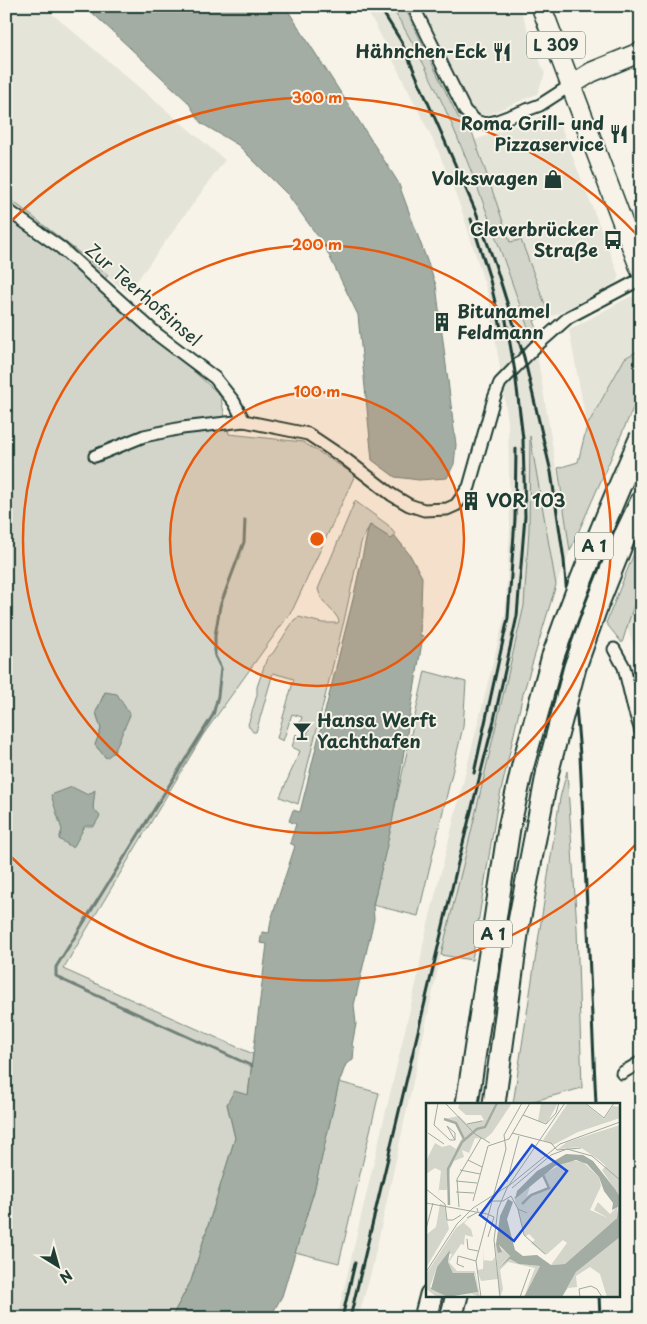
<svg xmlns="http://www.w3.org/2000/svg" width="647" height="1324" font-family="'Playpen Sans',sans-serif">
<rect width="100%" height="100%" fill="#f7f3e8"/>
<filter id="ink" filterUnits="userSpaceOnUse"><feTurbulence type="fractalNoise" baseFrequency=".02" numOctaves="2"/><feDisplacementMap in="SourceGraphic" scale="10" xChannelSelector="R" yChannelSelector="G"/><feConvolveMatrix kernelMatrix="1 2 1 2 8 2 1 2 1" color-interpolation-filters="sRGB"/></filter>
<g filter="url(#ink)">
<g fill="#e5e4d9">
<polygon points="6,6 43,6 225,160 128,293 6,196"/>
<polygon points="364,6 391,6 410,36 455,131 481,198 537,354 570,551 556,585 531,440 529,529 524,606 468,845 441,955 371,1273 358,1318 337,1318 419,971 423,944 505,614 510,530 508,421 489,298 462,211 437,148 377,28"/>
<polygon points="418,6 519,6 545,74 537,94 487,115 478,114 467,108"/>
<polygon points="550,114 555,117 560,124 619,276 618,281 614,284 553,316 548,312 521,240 510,243 475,140 544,115"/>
<polygon points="631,296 639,302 641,305 641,349 625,358 587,426 569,330"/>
<polygon points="641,593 641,664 626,625 637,595"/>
</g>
<g fill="#d3d5ca" stroke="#79897f" fill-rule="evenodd">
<path d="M 391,6 L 404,6 L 458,117 L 471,129 L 510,242 L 521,240 L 548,312 L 534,321 L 539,333 L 532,339 C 491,226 455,109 391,6 Z"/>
<path d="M 6,196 L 108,275 L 100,287 L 220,395 L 229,434 L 303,442 L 355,475 L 293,609 L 203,735 L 63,969 L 253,1054 L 248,1095 L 227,1104 L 235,1138 L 191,1281 L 171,1318 L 6,1318 ZM 105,692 L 106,758 L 95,745 L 101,729 L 96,712 ZM 94,791 L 93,808 L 59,839 L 62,831 L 88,795 Z"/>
<polygon points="641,349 641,390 570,551 558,468 578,462 587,426 625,358"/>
<polygon points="530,436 556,585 523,694 496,813 472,960 441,955 468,845 524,606 529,529"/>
<path d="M 355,501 L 388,525 L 395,534 L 395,536 L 391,540 L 370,525 L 361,543 L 344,621 L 298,804 L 280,797 L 300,751 L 292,747 L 296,734 L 300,738 L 306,736 L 309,730 L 304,725 L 299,726 L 302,717 L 292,714 L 283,741 L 277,738 L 294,679 L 273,673 L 256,732 L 253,732 L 248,725 L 257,695 L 257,687 L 267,658 L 273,653 L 294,620 L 299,617 L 322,623 L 338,623 L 339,621 C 335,610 322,606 318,589 Z"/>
<polygon points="641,536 641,560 637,595 622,643 606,623"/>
<polygon points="425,671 466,682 463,727 418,916 373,905"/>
<polygon points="567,771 577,928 582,1088 530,1102 529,1104 513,1104 560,798"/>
<polygon points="339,1082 379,1093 339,1263 295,1252 314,1191"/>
</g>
<g fill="#a4ada3" stroke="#6f8077">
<polygon points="85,6 285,6 398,182 436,285 456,445 454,464 447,478 419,480 395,477 372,460 358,315 324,245 288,195 238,145 201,123 188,102"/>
<polygon points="370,525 389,537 391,539 395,536 410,555 422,577 420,635 423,636 392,824 373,905 374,919 354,1005 356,1024 352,1045 354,1048 353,1060 346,1064 339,1083 314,1191 282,1296 270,1318 171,1318 191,1281 235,1138 227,1104 234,1091 248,1095 267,944 260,943 262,932 269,933 271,920 295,846 290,843 296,824 289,821 293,810 300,812 353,599 368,530"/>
<polygon points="105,692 117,694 130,715 114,752 106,758 95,745 101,729 96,712"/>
<polygon points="72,787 88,795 95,790 93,808 100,816 94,826 85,826 73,848 59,839 62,830 51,795"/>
</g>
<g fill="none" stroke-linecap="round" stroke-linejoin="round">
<polyline stroke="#6f8077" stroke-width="3" points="245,520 244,542 220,606 215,636 215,656 221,668 218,696 213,715 56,967 56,976 65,981 252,1066"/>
<g stroke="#1f3d34" stroke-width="15">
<g id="street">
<polyline points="413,6 465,111 476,121 485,124 497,121 540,105 571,85"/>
<polyline points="6,209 61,248 158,335 215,378 234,402 244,421"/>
<polyline points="95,456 144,436 182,428 244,421 308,434 344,458 392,495 409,505 424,510 447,509 456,505 469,487 494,398 500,383 535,347 569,317 641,279"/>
<polyline points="614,649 624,667 634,709 641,731"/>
<polyline points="622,1073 641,1062"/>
</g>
</g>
<g stroke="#1f3d34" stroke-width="22">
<g id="primary">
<polyline points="541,6 641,271"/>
<polyline points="571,85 592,72 641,52"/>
</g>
</g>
<g stroke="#1f3d34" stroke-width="25">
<g id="highway">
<polyline points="624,538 641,502"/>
<polyline points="467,1104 509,828 523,765 553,656"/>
<polyline points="494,1104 518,927 548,770"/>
<polyline points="425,1318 431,1295"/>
<polyline points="451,1318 457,1295"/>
</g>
</g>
<use href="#street" stroke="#f7f3e8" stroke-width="11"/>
<use href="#primary" stroke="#f7f3e8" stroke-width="19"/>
<use href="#highway" stroke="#f7f3e8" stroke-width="21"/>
<g stroke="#1f3d34" stroke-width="3">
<polyline points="379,6 401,41 476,212 495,264 524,357 551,472 564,560 580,755 596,1104"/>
<polyline points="471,219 489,276 501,328"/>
<polyline points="474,773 508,618 515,519 516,449"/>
<polyline points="599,1295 600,1318"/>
<polyline points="342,1318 355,1263"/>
<polyline points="350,1318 457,867 494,720 517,616 525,516 523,439 515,372 505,315"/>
</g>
<g stroke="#1f3d34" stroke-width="25" stroke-linecap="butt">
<g id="highway-bridge">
<path d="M 553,656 C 579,582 609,509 641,437"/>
<polyline points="548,770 575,667 596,608 624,538"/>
</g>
</g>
<use href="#highway-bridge" stroke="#f7f3e8" stroke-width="21"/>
</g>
</g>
<circle cx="317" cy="539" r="147" fill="#e8590c" fill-opacity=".12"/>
<g fill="none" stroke="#e8590c" stroke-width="2.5">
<circle cx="317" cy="539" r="147"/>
<circle cx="317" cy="539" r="294"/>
<path d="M640 840A441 441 0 0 1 8 854M8 224A441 441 0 0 1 640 238"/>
</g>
<defs>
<g id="restaurant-bare" transform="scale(1.5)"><path d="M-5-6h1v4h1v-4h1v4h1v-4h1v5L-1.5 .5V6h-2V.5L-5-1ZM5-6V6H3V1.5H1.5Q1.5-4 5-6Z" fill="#1f3d34" stroke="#f7f3e8" stroke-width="2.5" paint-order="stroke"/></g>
<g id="shop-bare" transform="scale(1.5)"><path d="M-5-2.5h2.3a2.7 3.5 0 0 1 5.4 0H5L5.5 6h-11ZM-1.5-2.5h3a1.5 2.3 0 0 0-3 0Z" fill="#1f3d34" stroke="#f7f3e8" stroke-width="2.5" paint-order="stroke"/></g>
<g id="bus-bare" transform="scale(1.5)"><path d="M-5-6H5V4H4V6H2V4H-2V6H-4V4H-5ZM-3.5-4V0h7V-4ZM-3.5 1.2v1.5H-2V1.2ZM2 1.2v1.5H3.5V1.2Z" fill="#1f3d34" stroke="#f7f3e8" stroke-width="2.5" paint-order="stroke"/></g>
<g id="building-bare" transform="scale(1.5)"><path d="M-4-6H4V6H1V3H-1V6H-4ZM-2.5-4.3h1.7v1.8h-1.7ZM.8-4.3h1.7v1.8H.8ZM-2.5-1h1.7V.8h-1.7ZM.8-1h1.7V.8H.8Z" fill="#1f3d34" stroke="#f7f3e8" stroke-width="2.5" paint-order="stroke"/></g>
<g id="bar-bare" transform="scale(1.5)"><path d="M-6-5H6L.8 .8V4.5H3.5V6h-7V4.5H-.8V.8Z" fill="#1f3d34" stroke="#f7f3e8" stroke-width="2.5" paint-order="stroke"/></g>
</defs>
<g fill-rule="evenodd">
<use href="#restaurant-bare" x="502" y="52"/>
<use href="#restaurant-bare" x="619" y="134"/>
<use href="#shop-bare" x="553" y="179"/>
<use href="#bus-bare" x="613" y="240"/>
<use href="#building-bare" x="442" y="322"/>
<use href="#building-bare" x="471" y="501"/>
<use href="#bar-bare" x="302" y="731"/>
</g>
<g text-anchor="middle" stroke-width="4" stroke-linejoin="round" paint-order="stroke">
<g fill="#f7f3e8" stroke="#60746a" stroke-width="1">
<rect x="527" y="31.5" width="58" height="27" rx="4"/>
<rect x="575" y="532.5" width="38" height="27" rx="4"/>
<rect x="474" y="920.5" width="38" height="27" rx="4"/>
</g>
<g font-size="16" font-weight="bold" fill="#1f3d34">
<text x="556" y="51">L 309</text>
<text x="594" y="552">A 1</text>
<text x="493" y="940">A 1</text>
</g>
<g font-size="18" font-weight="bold" fill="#1f3d34" stroke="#f7f3e8" text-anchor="end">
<text x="487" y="58">Hähnchen-Eck</text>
<text x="604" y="130">Roma Grill- und<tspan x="604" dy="21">Pizzaservice</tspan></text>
<text x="538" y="185">Volkswagen</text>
<text x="598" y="236">Cleverbrücker<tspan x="598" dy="21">Straße</tspan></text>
<text x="457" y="318" text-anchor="start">Bitunamel<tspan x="457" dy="21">Feldmann</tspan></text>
<text x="486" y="507" text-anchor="start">VOR 103</text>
<text x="317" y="727" text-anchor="start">Hansa Werft<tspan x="317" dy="21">Yachthafen</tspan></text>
</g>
<g font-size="18" fill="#1f3d34" stroke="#f7f3e8">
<text transform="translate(143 295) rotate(41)" y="6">Zur Teerhofsinsel</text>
</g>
</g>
<g transform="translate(426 1103)">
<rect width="194" height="194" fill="#f7f3e8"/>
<path d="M 34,0 L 86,0 L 66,30 L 59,36 L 49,35 L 43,50 L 36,47 L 38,54 L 28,58 L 24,66 L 21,87 L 13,87 L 12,92 L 15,68 L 9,65 L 0,71 L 0,58 L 9,40 L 16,44 L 24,42 L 30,46 L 36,35 L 28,19 L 18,16 L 33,13 L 41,21 L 58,17 L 55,12 L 40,12 L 32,5 ZM 115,0 L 132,0 L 121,20 L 112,18 ZM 142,0 L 158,0 L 178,16 L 187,3 L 194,4 L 194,15 L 152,29 L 127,42 L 117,37 ZM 194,22 L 194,94 L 176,67 L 180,63 L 173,57 L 154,44 L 132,46 L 141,39 ZM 143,57 L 157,59 L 173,74 L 175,83 L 164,107 L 182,115 L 168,107 L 172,99 L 184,111 L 191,104 L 191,115 L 139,161 L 125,162 L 141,140 L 137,137 L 120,152 L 105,140 L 109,137 L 103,131 L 99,134 L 88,94 L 104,84 L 101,93 L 123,84 L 116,72 ZM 14,101 L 18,102 L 23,126 L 0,165 L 0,132 L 10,124 ZM 48,111 L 38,120 L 45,126 L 47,134 L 39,132 L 38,142 L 35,141 L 23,159 L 31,168 L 49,168 L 54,194 L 46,191 L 32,194 L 51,189 L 49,171 L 27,170 L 22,159 L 26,151 L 22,151 L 11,164 L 4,184 L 22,194 L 11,194 L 0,186 L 0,171 L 30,125 ZM 194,134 L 194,194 L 181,194 L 174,171 L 164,164 L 150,173 L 151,184 L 142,185 L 136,194 L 150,169 ZM 69,140 L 84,153 L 73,164 L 84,156 L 94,161 L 114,163 L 98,194 L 109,165 L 82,159 L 74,167 L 77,186 L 74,194 ZM 58,143 L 57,157 L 66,158 L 69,154 L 73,178 L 73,194 L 72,176 L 55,178 L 51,167 L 57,166 Z" fill="#d3d5ca"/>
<path d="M 140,51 L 157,52 L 167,58 L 189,86 L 194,94 L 194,134 L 150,169 L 136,194 L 98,194 L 114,163 L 93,161 L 84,156 L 73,165 L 84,153 L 73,142 L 76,149 L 72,150 L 70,141 L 74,113 L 82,96 L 87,99 L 81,116 L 89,147 L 97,153 L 111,152 L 125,162 L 139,161 L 191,115 L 192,104 L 186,107 L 187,100 L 178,88 L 173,74 L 161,61 L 150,57 L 129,63 L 89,96 L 91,88 L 111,68 ZM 24,147 L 22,159 L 27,170 L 48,170 L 52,189 L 22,194 L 5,186 L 11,164 Z" fill="#a4ada3"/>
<path fill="none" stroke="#a4ada3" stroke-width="2.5" d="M 18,16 L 30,20 L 38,36M 96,101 L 105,92 L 123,85 L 117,72M 23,102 L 22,66 L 36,39 L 51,26 L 59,24 L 71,0M 128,194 L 128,181 L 143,165 L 194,125"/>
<path fill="none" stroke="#a1aaa0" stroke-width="1" d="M 19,0 L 49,31 L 64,40M 159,0 L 178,15 L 188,0M 97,12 L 120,21 L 130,10 L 133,0M 41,21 L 56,18M 8,22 L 24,37 L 29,37M 8,22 L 12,0M 21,23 L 29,30 L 29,37M 21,23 L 29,37M 2,30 L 18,41M 86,30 L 125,40 L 131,47 L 155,45M 42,57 L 56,64M 34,67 L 54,71M 30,78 L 51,80M 81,79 L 93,33M 86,85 L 125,52 L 141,46 L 166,53 L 194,77M 0,86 L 19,101M 30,89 L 48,90M 47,98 L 62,43 L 83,36 L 104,0M 65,98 L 77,98 L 85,93 L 92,106 L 101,110M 0,100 L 61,111M 19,101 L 21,117 L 27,117 L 35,112M 33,104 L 31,76 L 55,35M 92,106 L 98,132 L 119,151M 61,111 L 68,114 L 62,134M 41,115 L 52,109 L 51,105M 0,126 L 7,100M 41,136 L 42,146 L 52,148M 38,164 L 31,161 L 32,153 L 50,158M 0,169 L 31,121 L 47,105 L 85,81 L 134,41 L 194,19M 55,194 L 50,158 L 80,46 L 78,32 L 96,0M 74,194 L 68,137 L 72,106 L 81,85 L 139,0M 94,194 L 104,166M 154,194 L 153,186 L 165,183 L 171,186 L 176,194"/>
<path fill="#1d4ed8" fill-opacity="0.15" stroke="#1d4ed8" stroke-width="2.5" d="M 106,42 L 141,68 L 88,138 L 54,112 Z"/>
<rect width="194" height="194" fill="none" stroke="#1f3d34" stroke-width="2.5"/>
</g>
<circle cx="317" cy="539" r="8" fill="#e8590c" stroke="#f7f3e8" stroke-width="2.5"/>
<g font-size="15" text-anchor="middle" font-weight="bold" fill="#e8590c" stroke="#f7f3e8" stroke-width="4" stroke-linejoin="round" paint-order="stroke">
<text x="317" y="103">300 m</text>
<text x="317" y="250">200 m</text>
<text x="317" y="397">100 m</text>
</g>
<rect width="647" height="1324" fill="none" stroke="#f7f3e8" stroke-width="25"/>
<rect x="12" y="12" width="622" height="1299" fill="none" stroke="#1f3d34" stroke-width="2" filter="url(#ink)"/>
<g transform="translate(58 1266) rotate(143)" stroke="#f7f3e8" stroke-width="4" paint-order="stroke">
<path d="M0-4L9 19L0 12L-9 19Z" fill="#1f3d34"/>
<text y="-8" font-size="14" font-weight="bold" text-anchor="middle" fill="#1f3d34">N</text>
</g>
</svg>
